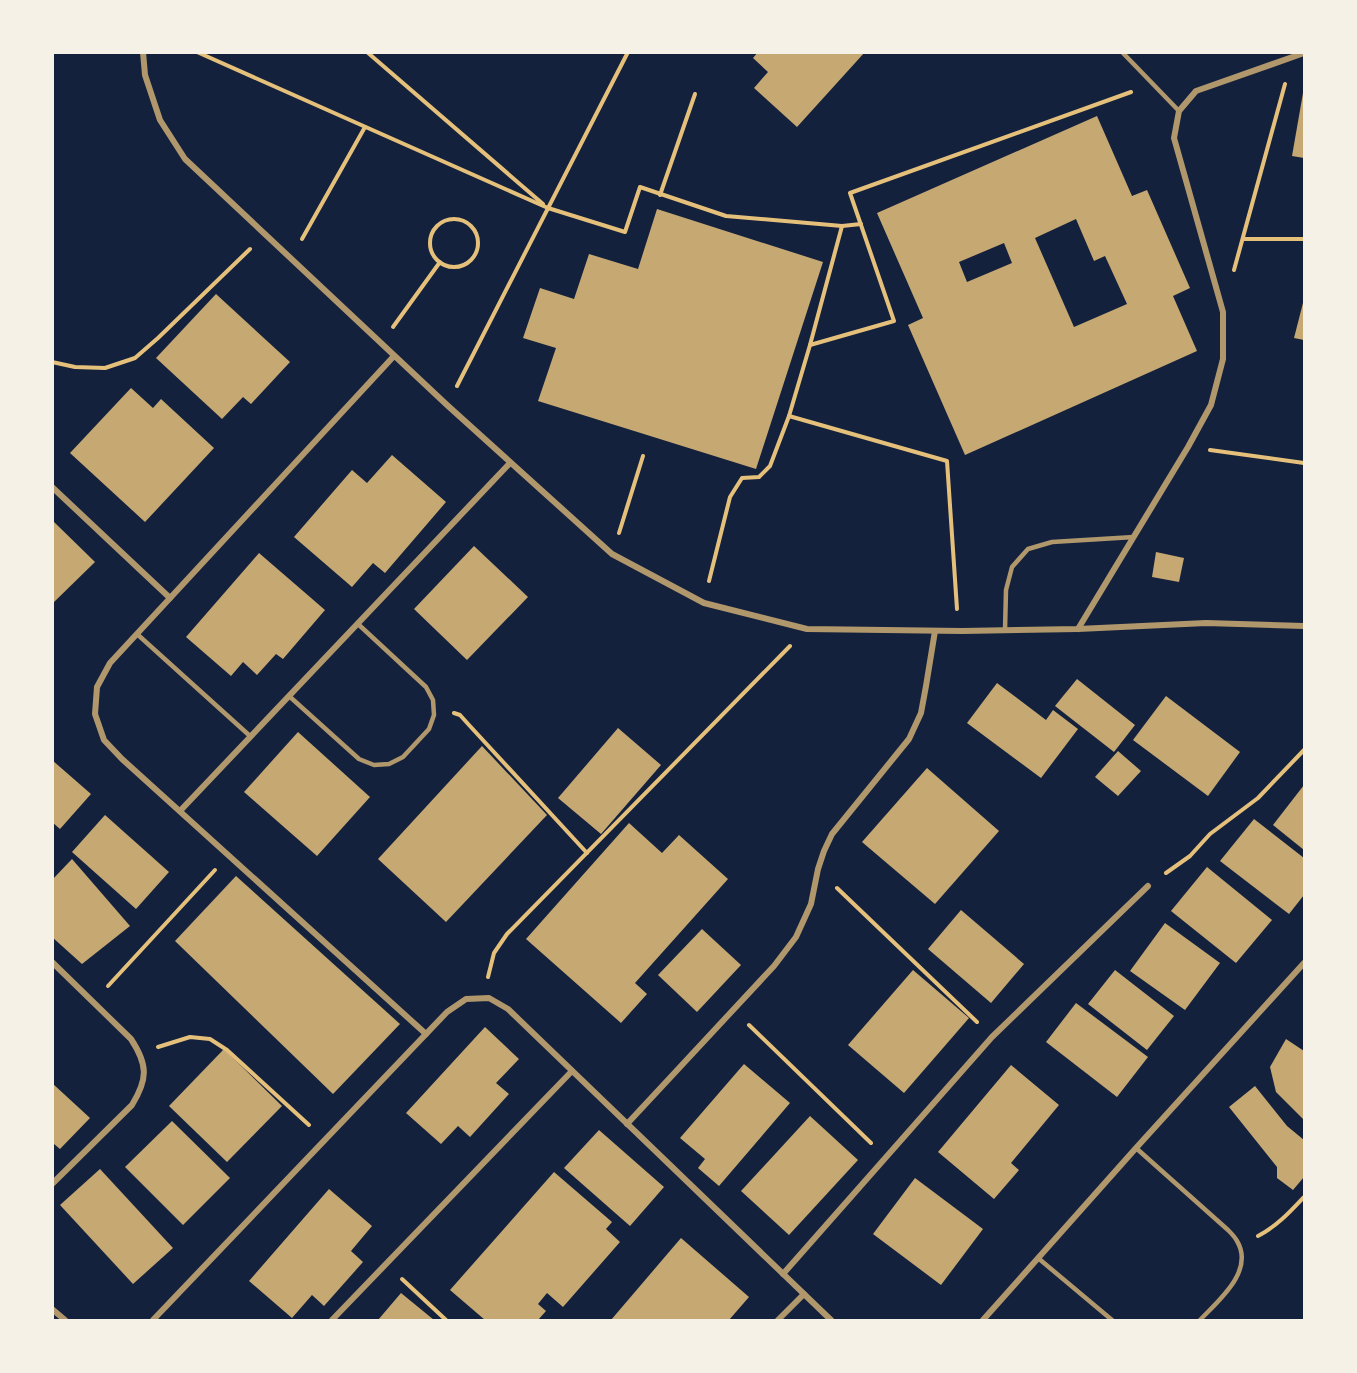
<svg xmlns="http://www.w3.org/2000/svg" width="1357" height="1373" font-family="Barlow,sans-serif">
<rect width="100%" height="100%" fill="#14213d"/>
<g fill="#c6a872" fill-rule="evenodd">
<polygon points="758,52 865,52 797,127 754,88 768,72 753,58"/>
<polygon points="1303,93 1304,93 1304,158 1292,156"/>
<path d="M 1097,116 L 1132,196 L 1147,190 L 1190,288 L 1173,296 L 1197,351 L 965,455 L 908,325 L 923,318 L 877,213 ZM 1076,219 L 1094,261 L 1105,256 L 1127,304 L 1074,327 L 1035,238 ZM 1004,243 L 1012,263 L 967,282 L 959,262 Z"/>
<polygon points="657,209 823,262 756,469 538,401 556,348 523,338 540,288 574,299 589,254 638,269"/>
<polygon points="216,294 290,362 251,404 243,397 222,419 156,358"/>
<polygon points="1304,299 1304,340 1294,338"/>
<polygon points="131,388 153,408 161,399 214,448 145,522 70,453"/>
<polygon points="392,455 446,502 385,573 373,563 352,587 294,537 352,470 367,483"/>
<polygon points="52,520 95,562 52,604"/>
<polygon points="474,546 528,597 467,660 414,609"/>
<polygon points="1156,552 1184,558 1179,582 1152,577"/>
<polygon points="259,553 325,610 283,659 276,654 257,675 243,662 231,676 186,637"/>
<polygon points="1077,679 1135,725 1114,752 1055,706"/>
<polygon points="997,683 1046,720 1053,710 1078,729 1041,778 967,723"/>
<polygon points="1166,696 1240,752 1208,796 1133,740"/>
<polygon points="618,728 661,765 601,834 558,798"/>
<polygon points="298,732 370,797 317,856 244,792"/>
<polygon points="482,746 547,815 446,922 378,859"/>
<polygon points="1118,751 1141,771 1118,796 1095,777"/>
<polygon points="52,760 91,794 60,829 52,822"/>
<polygon points="927,768 999,831 935,904 862,842"/>
<polygon points="1304,785 1304,850 1273,825"/>
<polygon points="105,815 169,872 136,909 72,852"/>
<polygon points="1254,819 1304,858 1304,895 1289,914 1220,861"/>
<polygon points="629,823 662,853 679,835 728,879 635,983 647,994 621,1023 526,939"/>
<polygon points="72,859 130,926 82,964 52,937 52,880"/>
<polygon points="1207,867 1272,920 1236,963 1171,911"/>
<polygon points="236,876 400,1024 333,1094 175,941"/>
<polygon points="961,910 1024,964 991,1003 928,949"/>
<polygon points="1165,923 1220,963 1185,1010 1130,971"/>
<polygon points="702,929 741,965 697,1012 658,975"/>
<polygon points="913,970 969,1018 904,1093 848,1045"/>
<polygon points="1115,970 1174,1016 1147,1050 1088,1004"/>
<polygon points="1076,1003 1148,1057 1117,1097 1046,1042"/>
<polygon points="485,1027 519,1059 496,1083 509,1094 470,1137 458,1126 441,1144 406,1113"/>
<polygon points="1286,1039 1304,1051 1304,1120 1276,1092 1270,1067"/>
<polygon points="224,1049 282,1106 227,1162 169,1106"/>
<polygon points="744,1064 790,1103 719,1186 698,1168 705,1159 680,1138"/>
<polygon points="1011,1065 1059,1105 1011,1163 1019,1170 994,1199 938,1152"/>
<polygon points="52,1083 90,1118 60,1149 54,1144 52,1146"/>
<polygon points="1255,1086 1287,1126 1304,1140 1304,1177 1293,1190 1277,1178 1277,1167 1229,1107"/>
<polygon points="810,1116 858,1160 789,1235 741,1191"/>
<polygon points="172,1121 230,1178 183,1225 125,1167"/>
<polygon points="599,1130 664,1187 630,1226 564,1168"/>
<polygon points="100,1169 173,1248 133,1284 60,1205"/>
<polygon points="554,1172 612,1222 606,1229 620,1242 563,1307 547,1293 538,1304 546,1311 538,1320 485,1320 450,1290"/>
<polygon points="915,1178 983,1229 941,1285 873,1234"/>
<polygon points="329,1189 372,1226 351,1251 363,1262 324,1306 312,1295 292,1318 249,1281"/>
<polygon points="681,1238 749,1297 729,1320 611,1320"/>
<polygon points="401,1293 434,1320 378,1320"/>
</g>
<g fill="none" stroke-linecap="round" stroke-linejoin="round">
<g stroke="#e5c07b" stroke-width="4">
<polyline points="197,52 548,208 625,232 640,187 726,216 842,226 861,224"/>
<polyline points="367,52 543,204"/>
<polyline points="660,195 695,94"/>
<circle cx="454" cy="243" r="24"/>
<polyline points="302,239 365,127"/>
<polyline points="1243,239 1304,239"/>
<polyline points="1234,270 1285,84"/>
<polyline points="393,327 440,262"/>
<polyline points="810,345 894,321 850,193 1131,92"/>
<polyline points="52,362 75,367 105,368 135,358 158,338 250,249"/>
<polyline points="457,386 628,52"/>
<polyline points="789,416 947,461 957,609"/>
<polyline points="1210,450 1304,463"/>
<polyline points="619,533 643,456"/>
<polyline points="709,581 730,497 742,478 759,477 770,466 789,416 810,345 842,226"/>
<polyline points="454,713 460,715 469,725 587,853"/>
<polyline points="1166,873 1190,856 1210,834 1258,798 1304,750"/>
<polyline points="837,888 977,1022"/>
<polyline points="488,977 494,953 507,934 790,646"/>
<polyline points="108,986 215,870"/>
<polyline points="749,1025 871,1143"/>
<polyline points="158,1047 190,1037 210,1039 227,1050 309,1125"/>
<path d="M 1258,1236 C 1277,1226 1289,1213 1304,1197"/>
<polyline points="402,1279 446,1320"/>
</g>
<g stroke="#b1986c" stroke-width="4.5">
<polyline points="1122,52 1179,111"/>
<polyline points="1005,630 1006,590 1012,567 1028,549 1052,542 1134,537"/>
<polyline points="137,634 250,736"/>
<polyline points="289,696 359,759 374,765 389,764 403,757 429,729 434,715 433,700 426,687 358,624"/>
<path d="M 1136,1148 L 1228,1230 C 1231,1233 1235,1237 1237,1241 C 1255,1271 1218,1301 1200,1320"/>
<polyline points="1038,1258 1112,1320"/>
</g>
<g stroke="#b1986c" stroke-width="6">
<polyline points="143,52 145,75 160,120 185,159 447,405 612,554 704,603 807,629 962,631 1078,629 1206,623 1304,626"/>
<polyline points="394,356 110,663 97,687 95,714 104,740 122,759 426,1034"/>
<polyline points="52,487 170,598"/>
<polyline points="1078,629 1188,447 1211,405 1223,359 1223,312 1174,138 1179,111 1196,91 1304,53"/>
<polyline points="180,811 510,463"/>
<path d="M 52,962 L 131,1039 C 148,1065 148,1079 132,1105 L 52,1184"/>
<polyline points="627,1124 774,966 796,937 811,904 818,869 824,851 832,834 909,739 921,713 926,686 935,631"/>
<polyline points="783,1274 992,1037 1148,886"/>
<polyline points="52,1309 65,1320"/>
<polyline points="153,1320 447,1012 466,999 489,998 508,1009 831,1320"/>
<polyline points="332,1320 572,1071"/>
<polyline points="778,1320 804,1294"/>
<polyline points="983,1320 1136,1148 1304,963"/>
</g>
</g>
<rect width="1357" height="1373" fill="none" stroke="#f6f1e7" stroke-width="108"/>
</svg>
